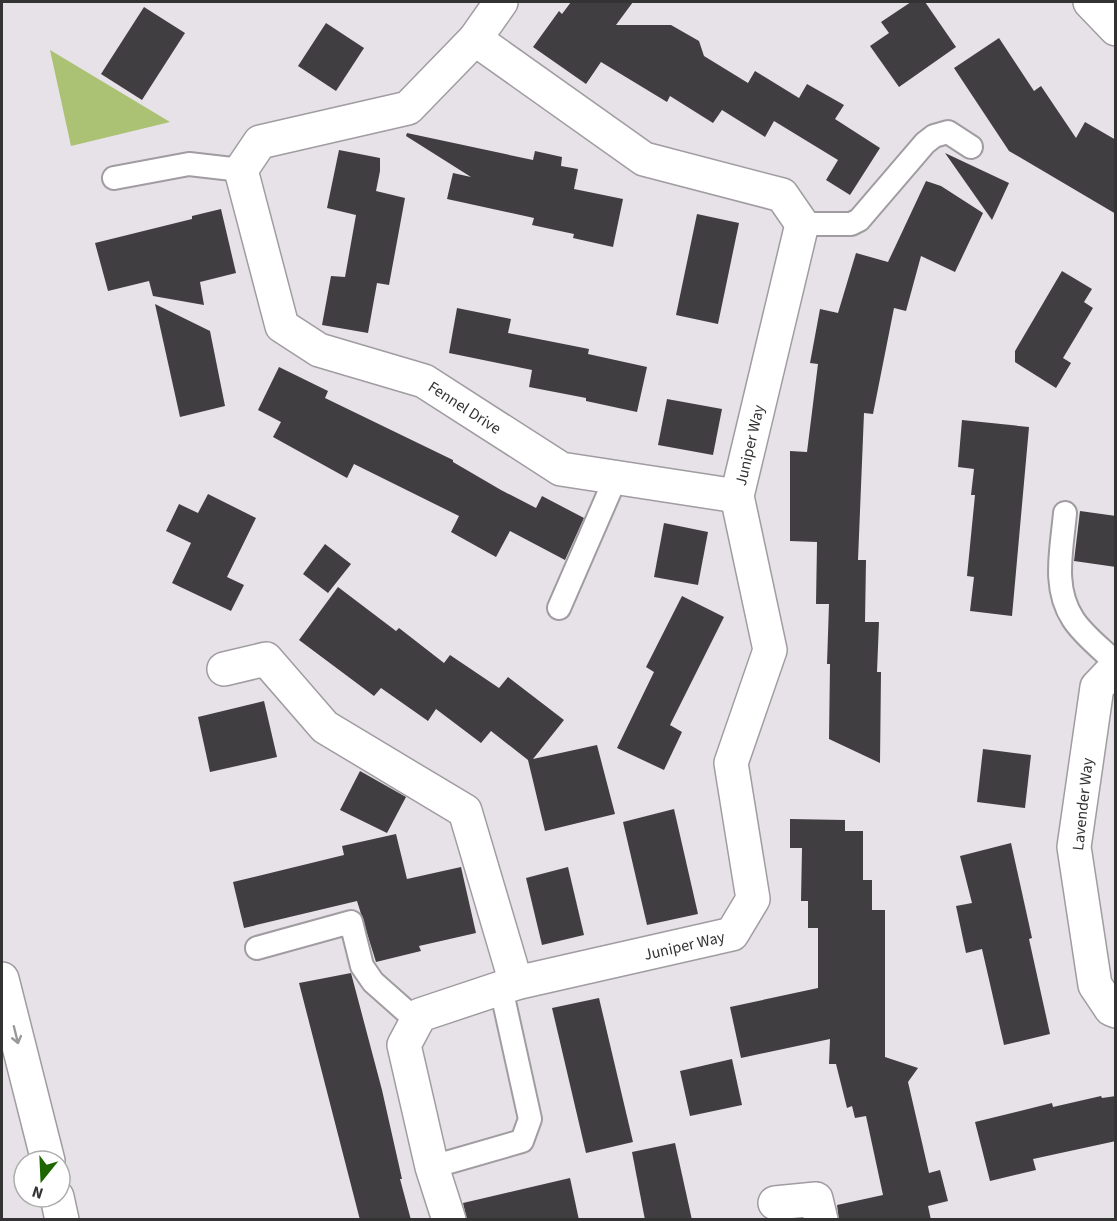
<svg xmlns="http://www.w3.org/2000/svg" width="1117" height="1221" font-family="'Source Sans 3',sans-serif">
<rect width="100%" height="100%" fill="#e6e2e7"/>
<polygon fill="#abc173" points="50,50 170,122 71,146"/>
<g fill="#413e42">
<polygon points="571,2 633,2 616,25 671,25 699,41 704,56 748,83 755,71 799,98 807,84 844,105 835,119 880,148 850,195 826,180 838,160 774,121 765,137 722,110 713,123 670,96 667,102 601,62 586,84 533,47 559,11 562,14"/>
<polygon points="911,2 925,2 956,47 899,87 870,46 889,33 881,22"/>
<polygon points="144,7 185,33 142,100 101,74"/>
<polygon points="326,23 364,48 336,91 298,66"/>
<polygon points="999,38 1034,91 1041,86 1076,138 1085,122 1116,140 1116,214 1009,151 954,68"/>
<polygon points="407,133 533,160 535,151 562,157 561,166 578,169 574,189 623,199 613,247 573,238 574,234 532,225 534,218 447,199 453,173 471,177 406,136"/>
<polygon points="339,150 380,158 380,171 376,191 405,198 389,285 377,283 368,333 322,325 331,276 345,277 356,215 327,208"/>
<polygon points="945,153 1009,183 992,220"/>
<polygon points="926,181 941,186 983,213 955,272 921,256 906,311 894,308 873,414 864,413 858,560 866,560 865,622 879,622 877,672 881,672 880,763 829,739 830,664 827,664 829,604 816,604 817,542 790,541 790,451 807,452 818,364 810,363 820,309 838,313 856,253 888,262"/>
<polygon points="221,209 236,273 200,282 204,305 153,296 149,281 108,291 95,243 192,219 192,216"/>
<polygon points="697,214 739,223 718,324 676,315"/>
<polygon points="1062,271 1092,289 1084,302 1093,308 1063,358 1071,363 1056,388 1015,362 1015,351"/>
<polygon points="155,304 210,331 225,406 180,417"/>
<polygon points="457,308 511,319 508,333 589,349 588,354 647,367 637,412 586,401 586,398 529,387 532,370 449,353"/>
<polygon points="279,367 328,391 325,398 453,460 453,462 501,490 536,508 542,496 584,518 565,560 510,531 496,557 451,532 459,516 354,464 347,478 273,437 281,422 258,410"/>
<polygon points="667,399 722,409 713,455 658,445"/>
<polygon points="962,420 1029,427 1012,616 970,611 974,577 967,576 975,495 971,495 974,469 958,467"/>
<polygon points="208,494 256,518 227,577 244,585 231,611 172,583 191,543 166,531 179,504 198,513"/>
<polygon points="1080,511 1116,516 1116,567 1074,561"/>
<polygon points="664,523 708,532 698,585 654,577"/>
<polygon points="325,544 351,564 328,593 303,574"/>
<polygon points="338,587 396,631 399,628 444,663 450,655 499,688 508,677 564,720 533,759 597,745 615,814 545,831 528,760 491,731 481,743 436,709 428,721 381,688 374,696 299,640"/>
<polygon points="682,596 724,617 670,725 682,732 664,770 617,748 654,672 646,667"/>
<polygon points="264,701 277,757 210,772 198,717"/>
<polygon points="983,749 1031,755 1025,808 977,802"/>
<polygon points="360,771 406,797 387,833 340,810"/>
<polygon points="674,809 698,914 647,925 623,822"/>
<polygon points="790,819 845,820 845,831 863,831 863,880 872,880 872,910 885,910 885,1057 918,1068 908,1082 929,1173 940,1170 948,1201 928,1206 931,1220 839,1220 837,1205 883,1195 866,1116 855,1118 852,1106 847,1108 836,1064 829,1064 830,1039 741,1058 730,1007 818,988 818,928 808,928 808,901 801,901 802,848 790,848"/>
<polygon points="396,834 407,879 461,867 476,933 419,946 421,951 376,962 357,901 244,928 233,882 344,855 342,846"/>
<polygon points="1011,843 1032,938 1029,939 1050,1034 1004,1045 982,949 966,953 956,906 972,903 960,856"/>
<polygon points="568,867 584,935 542,945 526,878"/>
<polygon points="351,973 382,1090 402,1179 400,1179 411,1220 360,1220 299,983"/>
<polygon points="599,998 633,1142 586,1153 552,1008"/>
<polygon points="732,1059 742,1105 690,1116 680,1071"/>
<polygon points="1101,1096 1102,1098 1116,1096 1116,1141 1033,1159 1036,1170 990,1181 975,1122 1052,1103 1053,1107"/>
<polygon points="675,1143 692,1220 645,1220 632,1152"/>
<polygon points="570,1178 579,1220 467,1220 463,1203"/>
</g>
<g fill="none" stroke-linecap="round" stroke-linejoin="round">
<g stroke="#a09ca1" stroke-width="26">
<g id="lane">
<polyline points="114,178 189,164 241,170"/>
<polyline points="802,224 851,224 859,220 925,143 934,136 948,132 971,147"/>
<path d="M 1065,513 C 1062,549 1052,587 1073,619 C 1083,635 1102,649 1116,663"/>
<polyline points="559,608 616,477"/>
<polyline points="257,948 351,922 362,966 373,982 417,1021"/>
<polyline points="432,1167 522,1141 530,1119 501,988"/>
</g>
</g>
<g stroke="#a09ca1" stroke-width="36">
<g id="street">
<polyline points="501,2 475,39 408,108 260,142 241,170 282,326 319,350 424,381 561,469 737,496"/>
<polyline points="1090,2 1116,29"/>
<polyline points="1116,667 1097,687 1074,847 1095,985 1111,1009 1116,1011"/>
<polyline points="224,669 266,659 325,727 465,811 516,983"/>
<polyline points="775,1203 816,1199 821,1220"/>
<polyline points="449,1220 432,1167 404,1045 420,1015 516,983 732,934 753,899 731,763 770,650 737,496 802,224 782,195 644,159 475,39"/>
</g>
</g>
<g stroke="#a09ca1" stroke-width="36">
<g id="highway">
<polyline points="2,979 48,1161"/>
<polyline points="57,1197 62,1220"/>
</g>
</g>
<use href="#lane" stroke="#fff" stroke-width="22"/>
<use href="#street" stroke="#fff" stroke-width="33"/>
<use href="#highway" stroke="#fff" stroke-width="33"/>
</g>
<defs><path id="oneway-shaft" d="M-6 0H5M1.5-3L5.5 0L1.5 3" fill="none" stroke-width="1.6" stroke-linecap="round" stroke-linejoin="round" transform="scale(1.5)"/></defs>
<use stroke="#9a999a" href="#oneway-shaft" transform="translate(16 1035) rotate(76)"/>
<g text-anchor="middle" stroke-width="6" stroke-linejoin="round" paint-order="stroke">
<g font-size="16" fill="#343334" stroke="#fff">
<text transform="translate(465 407) rotate(33)" y="6">Fennel Drive</text>
<text transform="translate(749 445) rotate(-77)" y="6">Juniper Way</text>
<text transform="translate(1082 804) rotate(-84)" y="6">Lavender Way</text>
<text transform="translate(684 945) rotate(-13)" y="6">Juniper Way</text>
</g>
</g>
<rect width="1117" height="1221" fill="none" stroke="#343334" stroke-width="6"/>
<g transform="translate(42 1179) rotate(198)"><circle r="28" fill="#ffffff" stroke="#aeadae" stroke-width="1.5"/>
<path d="M0-4.5L10 22L0 15L-10 22Z" fill="#1e6700"/>
<text y="-9" font-size="16" font-weight="bold" text-anchor="middle" fill="#343334">N</text>
</g>
</svg>
